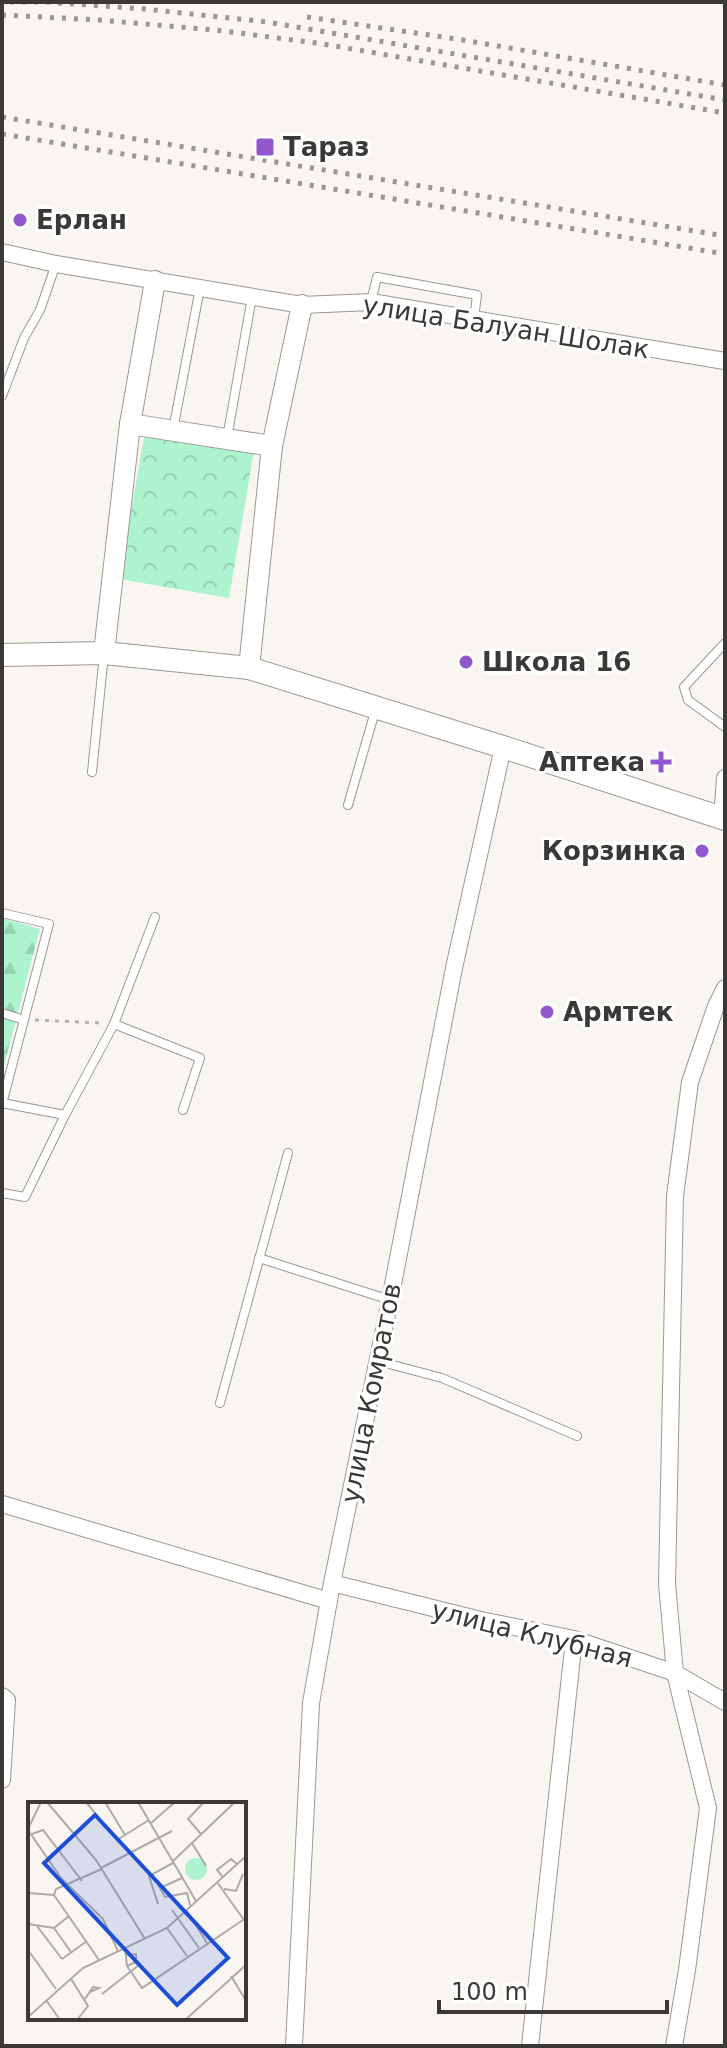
<svg xmlns="http://www.w3.org/2000/svg" width="727" height="2048" font-family="'DejaVu Sans',sans-serif">
<defs>
<pattern id="forest-firs" width="22" height="20" patternUnits="userSpaceOnUse" patternTransform="scale(2)"><rect width="22" height="20" fill="#adf3cf"/><path d="M5 1l3.5 6h-7zM16 11l3.5 6h-7z" fill="#96d1b2"/></pattern>
<pattern id="park-crowns" width="20" height="18" patternUnits="userSpaceOnUse" patternTransform="scale(2)"><rect width="20" height="18" fill="#adf3cf"/><path d="M2 6a3 3 0 1 1 6 0M12 15a3 3 0 1 1 6 0" fill="none" stroke="#96d1b2"/></pattern>
</defs>
<rect width="100%" height="100%" fill="#f9f5f1"/>
<polygon fill="url(#forest-firs)" points="2,918 40,929 2,1073"/>
<polygon fill="url(#park-crowns)" points="145,432 254,451 229,598 119,579"/>
<g fill="none" stroke-linecap="round" stroke-linejoin="round">
<g stroke="#9c9894" stroke-width="10">
<g id="service">
<polyline points="371,302 377,277 477,295 474,319"/>
<polyline points="2,396 24,338 40,310 56,264"/>
<polyline points="173,430 200,288"/>
<polyline points="227,438 252,297"/>
<polyline points="725,643 684,687 688,700 725,727"/>
<polyline points="92,772 104,654"/>
<polyline points="348,805 376,708"/>
<polyline points="2,913 49,924 2,1104"/>
<polyline points="2,1013 24,1020"/>
<polyline points="114,1024 200,1058 183,1110"/>
<polyline points="2,1103 65,1115"/>
<polyline points="2,1193 25,1197 65,1115 114,1024 155,917"/>
<polyline points="259,1258 390,1300"/>
<polyline points="378,1361 442,1378 577,1436"/>
<polyline points="220,1403 288,1153"/>
</g>
</g>
<g stroke="#9c9894" stroke-width="18">
<g id="minor">
<polyline points="2,252 56,264 302,305 371,302 725,361"/>
<polyline points="722,818 725,778"/>
<polyline points="2,1504 329,1601"/>
<polyline points="332,1583 481,1620 574,1639 675,1673 725,1702"/>
<polyline points="2,1696 7,1700 2,1780"/>
<polyline points="294,2046 311,1703 332,1583 390,1300 454,968 503,747"/>
<polyline points="530,2046 574,1639"/>
<polyline points="674,2046 687,1970 708,1808 675,1673 667,1584 675,1196 690,1082 716,1006 725,988"/>
</g>
</g>
<g stroke="#9c9894" stroke-width="22">
<g id="tertiary">
<polyline points="130,424 272,446"/>
<polyline points="104,653 130,424 155,281"/>
<polyline points="249,668 272,446 302,305"/>
</g>
</g>
<g stroke="#9c9894" stroke-width="24">
<polyline id="secondary" points="2,655 104,653 249,668 503,747 725,819"/>
</g>
<polyline stroke="#b5b2af" stroke-width="3" stroke-dasharray="4 6" stroke-linecap="butt" points="35,1020 103,1023"/>
<use href="#service" stroke="#fff" stroke-width="8"/>
<use href="#minor" stroke="#fff" stroke-width="16"/>
<use href="#tertiary" stroke="#fff" stroke-width="20"/>
<use href="#secondary" stroke="#fff" stroke-width="22"/>
<g stroke="#999693" stroke-width="5" stroke-dasharray="4 8" stroke-linecap="butt">
<polyline points="10,2 45,2 145,9 267,22 725,100"/>
<polyline points="2,15 99,20 215,30 317,43 725,113"/>
<polyline points="307,17 463,40 725,85"/>
<polyline points="2,117 725,236"/>
<polyline points="2,134 725,254"/>
</g>
</g>
<g fill="#9256cd" stroke="#fff" stroke-width="3">
<rect x="255" y="137" width="20" height="20" rx="4"/>
<circle cx="20" cy="220" r="8"/>
<circle cx="466" cy="662" r="8"/>
<path d="M657 750h8v8h8v8h-8v8h-8v-8h-8v-8h8z"/>
<circle cx="702" cy="851" r="8"/>
<circle cx="547" cy="1012" r="8"/>
</g>
<g text-anchor="middle" stroke-width="6" stroke-linejoin="round" paint-order="stroke">
<g font-size="26" font-weight="bold" fill="#3a3937" stroke="#fff" text-anchor="start">
<text x="283" y="156">Тараз</text>
<text x="36" y="229">Ерлан</text>
<text x="482" y="671">Школа 16</text>
<text x="645" y="771" text-anchor="end">Аптека</text>
<text x="686" y="860" text-anchor="end">Корзинка</text>
<text x="563" y="1021">Армтек</text>
</g>
<g font-size="26" fill="#3a3937" stroke="#fff">
<text transform="translate(506 327) rotate(9)" y="9">улица Балуан Шолак</text>
<text transform="translate(371 1393) rotate(-79)" y="9">улица Комратов</text>
<text transform="translate(532 1634) rotate(14)" y="9">улица Клубная</text>
</g>
</g>
<g transform="translate(28 1802)">
<rect width="218" height="218" fill="#f9f5f1"/>
<path d="M157 67a11 11 0 1 1 22 0a11 11 0 1 1-22 0Z" fill="#adf3cf"/>
<path fill="none" stroke="#adaaa7" stroke-width="2" d="M 19,0 L 68,58 L 117,137M 58,0 L 89,38 L 121,18M 77,0 L 97,33M 110,0 L 168,99M 123,21 L 147,0M 0,27 L 13,0M 0,28 L 33,76 L 75,117 L 90,149M 4,32 L 15,28 L 54,79M 173,32 L 160,17 L 176,0M 164,41 L 178,64M 144,60 L 207,0M 73,66 L 144,29M 124,72 L 137,95 L 159,91 L 162,103M 194,74 L 189,68 L 203,57 L 209,62M 189,80 L 216,118M 132,86 L 154,76M 196,87 L 208,89 L 215,72M 0,91 L 26,93M 26,93 L 71,158M 26,93 L 28,87 L 74,67M 130,102 L 121,74 L 145,61M 144,108 L 171,146M 159,109 L 179,141M 0,122 L 26,126 L 41,114M 9,124 L 34,157M 26,126 L 43,150M 139,126 L 159,154M 97,146 L 99,164 L 114,186 L 218,116M 0,148 L 28,187M 34,157 L 59,139M 99,164 L 108,160 L 108,152 L 99,153M 203,174 L 217,197M 43,177 L 60,204 L 49,218M 74,192 L 111,163 L 117,169M 57,197 L 65,185 L 71,186 L 62,190M 18,198 L 32,218M 0,215 L 55,166 L 139,126 L 218,54M 157,218 L 218,163"/>
<path fill="#1d4ed8" fill-opacity="0.15" stroke="#1d4ed8" stroke-width="4" d="M 67,13 L 200,156 L 149,203 L 16,61 Z"/>
<rect width="218" height="218" fill="none" stroke="#3a3937" stroke-width="4"/>
</g>
<rect width="727" height="2048" fill="none" stroke="#3a3937" stroke-width="8"/>
<path d="M439 2000v12h228v-12" fill="none" stroke="#3a3937" stroke-width="4"/>
<text x="451" y="2000" font-size="24" fill="#3a3937" stroke="#ffffff" stroke-width="6" paint-order="stroke">100 m</text>
</svg>
